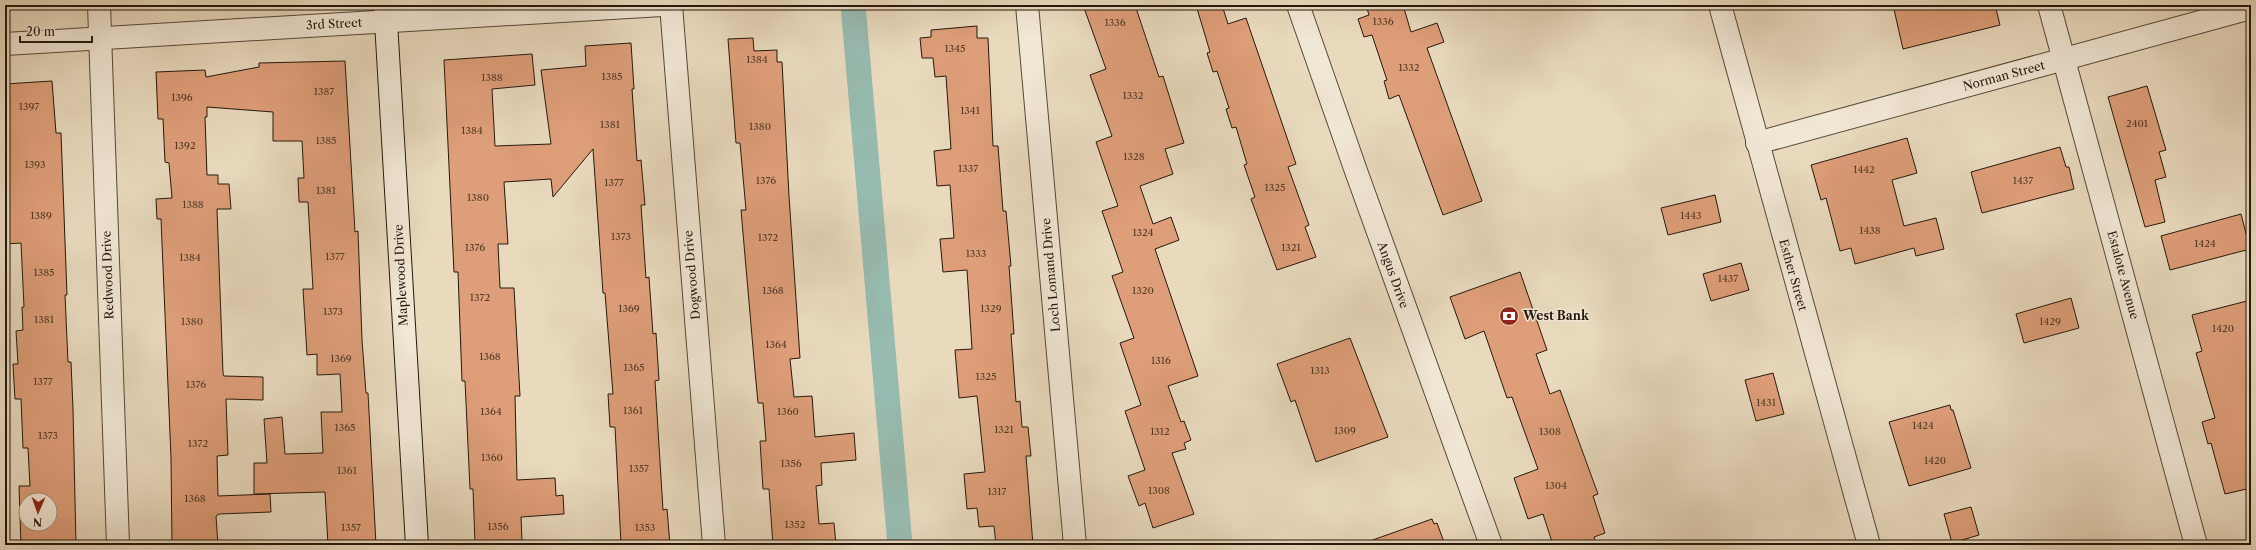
<svg xmlns="http://www.w3.org/2000/svg" width="2256" height="550" font-family="'Libre Caslon Text',serif">
<rect width="100%" height="100%" fill="#e9dabe"/>
<filter id="stains"><feTurbulence type="fractalNoise" baseFrequency=".005" numOctaves="4"/><feColorMatrix values="0 0 0 0 .2 0 0 0 0 .09 0 0 0 0 .02 0 0 0 .5 -.17"/></filter>
<radialGradient id="worn" r=".72"><stop offset=".6" stop-color="#630" stop-opacity="0"/><stop offset="1" stop-color="#630" stop-opacity=".3"/></radialGradient>
<g fill="none" stroke-linecap="round" stroke-linejoin="round">
<polyline stroke="#97bbb0" stroke-width="25" points="853,5 900,545"/>
</g>
<g fill="#de9e79" stroke="#25180c" fill-rule="evenodd">
<polygon points="1083,5 1135,5 1159,77 1163,76 1184,143 1165,149 1173,174 1140,186 1153,224 1171,217 1179,240 1155,249 1198,376 1168,386 1181,422 1184,421 1191,440 1184,443 1186,449 1172,453 1194,514 1153,528 1145,503 1139,506 1128,476 1145,470 1125,411 1141,405 1120,343 1134,338 1112,276 1123,272 1102,211 1118,206 1096,142 1112,136 1090,75 1106,69"/>
<polygon points="1196,5 1222,5 1228,24 1246,18 1296,164 1288,167 1309,225 1305,227 1316,257 1277,270 1251,199 1255,197 1244,165 1247,164 1236,127 1232,128 1226,109 1229,108 1217,71 1213,72 1207,53 1210,52"/>
<polygon points="1366,5 1403,5 1411,32 1437,23 1444,42 1427,48 1482,201 1443,215 1399,95 1389,99 1384,81 1387,80 1372,35 1364,37 1358,19 1369,15"/>
<polygon points="1893,5 1995,5 2000,25 1903,49"/>
<polygon points="977,26 977,38 988,38 993,146 998,146 1003,211 1006,211 1011,266 1009,266 1014,334 1011,334 1016,402 1020,401 1022,427 1028,427 1031,456 1026,456 1033,545 996,545 994,526 979,527 977,508 967,509 964,474 985,472 977,396 959,398 955,350 972,349 967,270 943,272 940,239 954,238 950,185 937,186 934,151 951,149 946,76 935,77 933,58 922,58 920,38 931,37 931,30"/>
<polygon points="753,38 754,51 777,50 777,62 782,62 789,196 800,358 790,359 794,397 812,396 815,437 854,433 856,460 821,463 822,485 816,486 819,524 834,523 836,545 773,545 769,489 763,489 760,441 766,441 763,403 758,403 755,371 741,210 746,210 740,143 736,143 728,39"/>
<polygon points="631,43 634,89 632,89 637,161 641,160 645,205 641,205 646,278 649,277 653,334 656,333 659,380 655,381 663,510 667,509 670,545 647,545 647,542 621,544 615,427 610,427 608,394 613,394 605,293 603,293 593,149 553,197 551,179 504,182 508,244 498,244 500,288 514,288 520,396 515,396 517,480 555,478 556,496 563,495 564,514 521,517 522,541 475,543 473,489 470,489 465,381 462,381 458,272 454,272 444,60 532,54 535,85 492,89 495,146 551,144 541,70 586,66 585,46"/>
<polygon points="345,61 355,232 358,231 362,340 366,393 368,393 376,545 328,545 325,492 254,494 254,463 267,463 264,419 282,417 285,454 323,453 321,412 342,412 340,374 317,375 317,354 307,355 303,289 313,289 308,202 299,202 298,178 304,178 302,141 273,141 273,112 207,107 207,117 205,117 207,175 218,175 218,184 229,184 231,209 217,209 223,373 224,376 263,377 263,400 226,399 228,455 217,456 218,496 270,494 271,512 219,514 216,516 218,545 172,545 171,458 161,219 157,219 156,199 172,198 169,163 165,162 163,119 158,119 156,72 205,70 206,77 259,67 259,63"/>
<path d="M 52,81 L 56,133 L 61,133 L 67,295 L 65,295 L 68,362 L 71,362 L 73,409 L 76,545 L 21,545 L 19,486 L 30,486 L 28,448 L 23,448 L 21,399 L 15,399 L 13,364 L 18,364 L 16,331 L 23,330 L 22,307 L 24,307 L 21,243 L 5,244 L 5,210 L 9,210 L 5,84 ZM 26,500 L 50,500 L 50,524 L 26,524 Z"/>
<polygon points="2147,86 2166,150 2159,152 2166,177 2155,180 2165,222 2145,227 2108,97"/>
<polygon points="1907,138 1917,173 1892,180 1904,226 1936,218 1944,249 1916,256 1914,248 1855,264 1851,248 1840,251 1826,198 1821,200 1811,165"/>
<polygon points="2060,147 2066,167 2069,167 2074,189 1982,213 1971,172"/>
<polygon points="1715,195 1721,222 1668,235 1661,208"/>
<polygon points="2241,214 2250,249 2170,270 2161,236"/>
<polygon points="1741,263 1749,290 1711,301 1703,274"/>
<polygon points="1520,272 1547,350 1536,354 1550,394 1560,390 1598,494 1593,496 1605,533 1594,537 1597,545 1553,545 1543,514 1528,519 1514,478 1538,469 1512,397 1507,398 1484,331 1465,339 1450,297"/>
<polygon points="2071,298 2079,328 2024,343 2016,314"/>
<polygon points="2251,300 2251,488 2225,494 2211,443 2208,444 2202,422 2215,418 2196,353 2202,351 2192,315"/>
<polygon points="1350,338 1388,437 1316,462 1295,400 1291,402 1277,364"/>
<polygon points="1773,373 1784,414 1756,421 1745,380"/>
<polygon points="1950,405 1951,410 1953,410 1971,468 1909,486 1889,422"/>
<polygon points="1971,507 1979,535 1952,543 1944,514"/>
<polygon points="1432,519 1434,524 1437,523 1445,545 1367,545 1367,542"/>
</g>
<g fill="none" stroke-linecap="round" stroke-linejoin="round">
<g stroke="#564838" stroke-width="24">
<g id="street">
<polyline points="99,5 118,545"/>
<polyline points="671,5 714,545"/>
<polyline points="1027,5 1075,545"/>
<polyline points="1298,5 1356,171 1491,545"/>
<polyline points="1720,5 1869,545"/>
<polyline points="2049,5 2196,545"/>
<polyline points="5,44 662,5"/>
<polyline points="1757,143 2251,8"/>
</g>
</g>
<g stroke="#25180c" stroke-width="24">
<polyline id="secondary" points="385,5 417,545"/>
</g>
<use href="#street" stroke="#f1e7d5" stroke-width="22"/>
<use href="#secondary" stroke="#f1e7d5" stroke-width="22"/>
</g>
<defs>
<g id="bank-disc" transform="scale(1)"><circle r="9.5" fill="#8f2418" stroke="#f1e7d5"/><path d="M-6-4H6V4H-6ZM0-2.3a2.3 2.3 0 1 0 0 4.6a2.3 2.3 0 1 0 0-4.6Z" fill="#fff"/></g>
</defs>
<g fill-rule="evenodd">
<use href="#bank-disc" x="1509" y="316"/>
</g>
<g text-anchor="middle" stroke-width="3" stroke-linejoin="round" paint-order="stroke">
<g font-size="10" fill="#533a27">
<text x="1383" y="25">1336</text>
<text x="1115" y="26">1336</text>
<text x="955" y="52">1345</text>
<text x="757" y="63">1384</text>
<text x="1409" y="71">1332</text>
<text x="612" y="80">1385</text>
<text x="492" y="81">1388</text>
<text x="324" y="95">1387</text>
<text x="1133" y="99">1332</text>
<text x="182" y="101">1396</text>
<text x="29" y="110">1397</text>
<text x="970" y="114">1341</text>
<text x="2137" y="127">2401</text>
<text x="610" y="128">1381</text>
<text x="760" y="130">1380</text>
<text x="472" y="134">1384</text>
<text x="326" y="144">1385</text>
<text x="185" y="149">1392</text>
<text x="1134" y="160">1328</text>
<text x="35" y="168">1393</text>
<text x="968" y="172">1337</text>
<text x="1864" y="173">1442</text>
<text x="766" y="184">1376</text>
<text x="2023" y="184">1437</text>
<text x="614" y="186">1377</text>
<text x="1275" y="191">1325</text>
<text x="326" y="194">1381</text>
<text x="478" y="201">1380</text>
<text x="193" y="208">1388</text>
<text x="41" y="219">1389</text>
<text x="1691" y="219">1443</text>
<text x="1870" y="234">1438</text>
<text x="1143" y="236">1324</text>
<text x="621" y="240">1373</text>
<text x="768" y="241">1372</text>
<text x="2205" y="247">1424</text>
<text x="475" y="251">1376</text>
<text x="1291" y="251">1321</text>
<text x="976" y="257">1333</text>
<text x="335" y="260">1377</text>
<text x="190" y="261">1384</text>
<text x="44" y="276">1385</text>
<text x="1728" y="282">1437</text>
<text x="773" y="294">1368</text>
<text x="1143" y="294">1320</text>
<text x="480" y="301">1372</text>
<text x="629" y="312">1369</text>
<text x="991" y="312">1329</text>
<text x="333" y="315">1373</text>
<text x="44" y="323">1381</text>
<text x="192" y="325">1380</text>
<text x="2050" y="325">1429</text>
<text x="2223" y="332">1420</text>
<text x="776" y="348">1364</text>
<text x="490" y="360">1368</text>
<text x="341" y="362">1369</text>
<text x="1161" y="364">1316</text>
<text x="634" y="371">1365</text>
<text x="1320" y="374">1313</text>
<text x="986" y="380">1325</text>
<text x="43" y="385">1377</text>
<text x="196" y="388">1376</text>
<text x="1766" y="406">1431</text>
<text x="633" y="414">1361</text>
<text x="491" y="415">1364</text>
<text x="788" y="415">1360</text>
<text x="1923" y="429">1424</text>
<text x="345" y="431">1365</text>
<text x="1004" y="433">1321</text>
<text x="1345" y="434">1309</text>
<text x="1160" y="435">1312</text>
<text x="1550" y="435">1308</text>
<text x="48" y="439">1373</text>
<text x="198" y="447">1372</text>
<text x="492" y="461">1360</text>
<text x="1935" y="464">1420</text>
<text x="791" y="467">1356</text>
<text x="639" y="472">1357</text>
<text x="347" y="474">1361</text>
<text x="1556" y="489">1304</text>
<text x="1159" y="494">1308</text>
<text x="997" y="495">1317</text>
<text x="195" y="502">1368</text>
<text x="795" y="528">1352</text>
<text x="498" y="530">1356</text>
<text x="351" y="531">1357</text>
<text x="645" y="531">1353</text>
</g>
<g font-size="12" fill="#25180c" stroke="#f1e7d5">
<text transform="translate(334 24) rotate(-3)" y="4">3rd Street</text>
<text transform="translate(2004 76) rotate(-15)" y="4">Norman Street</text>
<text transform="translate(108 275) rotate(-92)" y="4">Redwood Drive</text>
<text transform="translate(401 275) rotate(-93)" y="4">Maplewood Drive</text>
<text transform="translate(692 275) rotate(-95)" y="4">Dogwood Drive</text>
<text transform="translate(1051 275) rotate(-95)" y="4">Loch Lomand Drive</text>
<text transform="translate(1393 275) rotate(70)" y="4">Angus Drive</text>
<text transform="translate(1793 275) rotate(74)" y="4">Esther Street</text>
<text transform="translate(2123 275) rotate(75)" y="4">Estalote Avenue</text>
</g>
<g font-size="12" font-weight="bold" fill="#25180c" stroke="#f1e7d5" text-anchor="start">
<text x="1523" y="320">West Bank</text>
</g>
</g>
<rect width="2256" height="550" fill="none" stroke="#e9dabe" stroke-width="20"/>
<rect x="6" y="6" width="2244" height="538" fill="none" stroke="#25180c" stroke-width="2"/>
<rect x="10" y="10" width="2236" height="530" fill="none" stroke="#25180c"/>
<g transform="translate(38 512) rotate(182)"><circle r="19" fill="#f1e7d5" stroke="#9f9485"/>
<path d="M0-3L7 15L0 10L-7 15Z" fill="#8f2418"/>
<text y="-6" font-size="11" font-weight="bold" text-anchor="middle" fill="#25180c">N</text>
</g>
<path d="M20 36v6h72v-6" fill="none" stroke="#25180c" stroke-width="2"/>
<text x="26" y="36" font-size="12" fill="#25180c" stroke="#f1e7d5" stroke-width="3" paint-order="stroke">20 m</text>
<rect width="100%" height="100%" filter="url(#stains)"/>
<rect width="100%" height="100%" fill="url(#worn)"/>
</svg>
